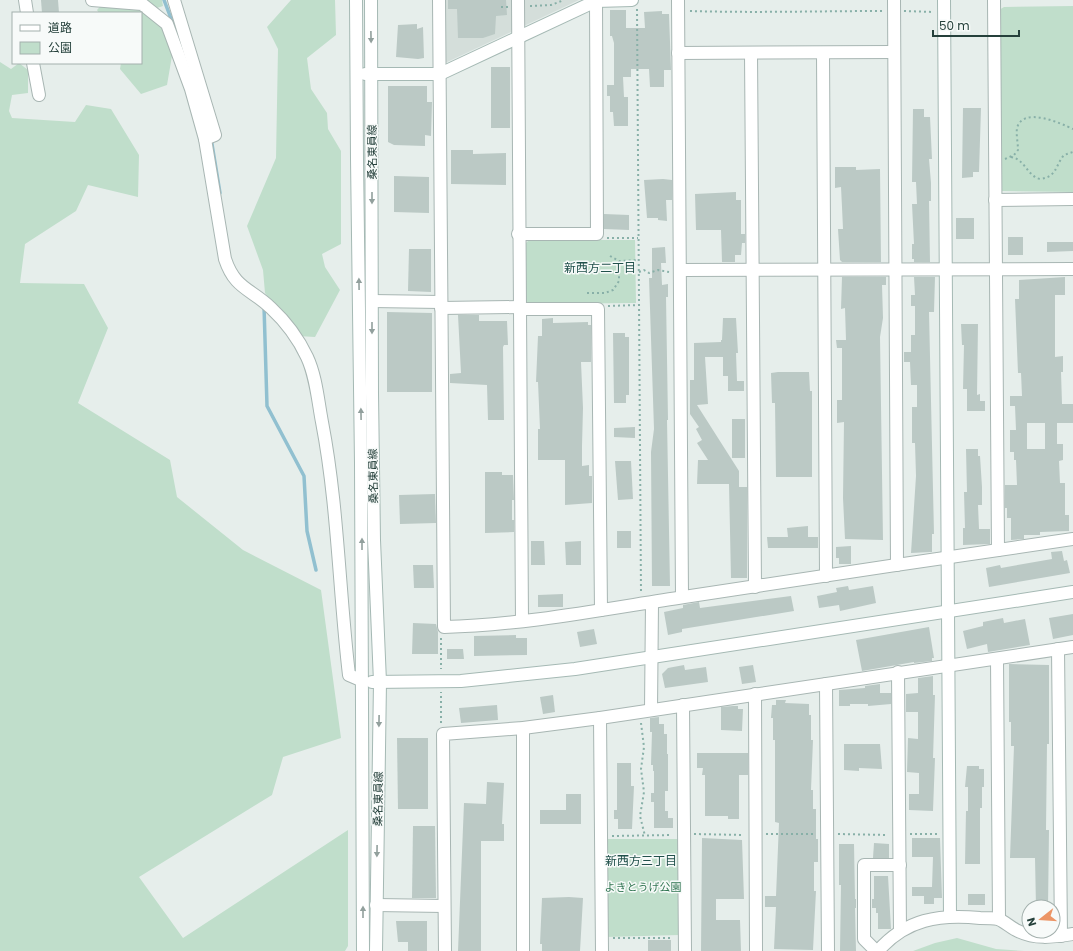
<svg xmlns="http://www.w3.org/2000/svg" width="1073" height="951" font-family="Poppins,'Noto Sans JP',sans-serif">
<rect width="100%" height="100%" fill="#e6eeeb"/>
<polygon fill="#d4deda" points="444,0 579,0 445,63"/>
<g fill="#c0decb">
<polygon points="106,0 162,0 163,6 154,9 173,50 167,85 141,94 120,69 121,63 141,63 141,13 99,13 97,10"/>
<polygon points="291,0 335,0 336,35 307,58 311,89 327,113 328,129 341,151 341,244 322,254 325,267 340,290 315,337 298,336 265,293 263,270 247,226 276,158 278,49 267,27"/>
<polygon points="1073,6 1073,192 1002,191 999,10 1004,7"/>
<polygon points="0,62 11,69 19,63 28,70 28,93 12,95 9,111 12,118 75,122 86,105 111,109 139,155 138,197 88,185 76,211 25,244 20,283 84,284 108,328 78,403 170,460 177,497 243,550 321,590 341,738 283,757 272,795 139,877 183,938 348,830 348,946 345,951 0,951"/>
<polygon points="529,240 635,240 636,303 528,304 524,299 525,244"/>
<polygon points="606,839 679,839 679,935 606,937"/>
<polygon points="957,938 996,949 1024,951 913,951 935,943"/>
</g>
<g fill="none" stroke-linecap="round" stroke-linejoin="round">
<g stroke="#91c0d0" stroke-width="3.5">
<polyline points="164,0 178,37"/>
<polyline points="211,138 220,193"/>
<polyline points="264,306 267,406 304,476 307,531 316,570"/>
</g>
</g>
<g fill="#bbc9c5" fill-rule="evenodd">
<polygon points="41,0 58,0 59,13 42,13"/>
<polygon points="448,0 506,0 507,15 496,16 495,34 483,38 458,38 457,9 448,9"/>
<polygon points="610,10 626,10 626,28 645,28 644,12 662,11 662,14 669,14 671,70 664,70 664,87 650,87 649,69 631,69 631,77 623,77 624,97 628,97 628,126 614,126 613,112 610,112 610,96 607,96 607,85 614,85 614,43 612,36 610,36"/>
<polygon points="417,24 417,29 423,27 424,58 418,59 396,57 398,25"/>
<rect x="491" y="67" width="19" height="61"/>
<polygon points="388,86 427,86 427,102 432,102 431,136 425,135 425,146 394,145 388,142"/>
<polygon points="963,108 981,108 979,172 973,172 973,177 962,178"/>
<polygon points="913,109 924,109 924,117 930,117 932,159 929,159 931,183 931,201 929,201 930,262 914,262 914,259 912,259 912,244 914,244 912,204 917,204 916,182 912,182"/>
<polygon points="451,150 473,150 473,154 506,153 506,185 451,184"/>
<polygon points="835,167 856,167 856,170 880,169 881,262 842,262 840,260 838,229 843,229 842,207 841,187 835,188"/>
<polygon points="394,176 429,177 429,213 394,212"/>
<polygon points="663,179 672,180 672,200 666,200 667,221 658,220 658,218 647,218 644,180"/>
<polygon points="736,192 736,200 741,200 741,234 745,234 745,243 742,243 741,255 735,255 735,262 722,262 721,230 696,230 695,194"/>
<polygon points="604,214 629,215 629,230 604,229"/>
<rect x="956" y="218" width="18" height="21"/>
<rect x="1008" y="237" width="15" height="18"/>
<polygon points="1047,242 1073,242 1073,251 1047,252"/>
<polygon points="665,247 666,263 661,263 662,285 668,284 668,297 666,297 668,420 667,420 670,586 652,586 651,452 654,429 649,278 652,278 652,248"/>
<polygon points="409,249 431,249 431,292 408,291"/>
<polygon points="842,277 886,277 886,285 882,285 883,318 880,337 883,540 845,539 843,498 844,422 837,423 837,400 842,400 842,348 837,348 836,340 846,340 845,308 841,309"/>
<polygon points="914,277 935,277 934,312 929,312 934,534 932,534 932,552 930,552 911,553 916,476 915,443 912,443 912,407 917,407 917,385 911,385 910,362 904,362 904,352 911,352 911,335 915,335 915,306 911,306 911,295 915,295"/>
<path d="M 1065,277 L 1065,295 L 1055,295 L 1055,357 L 1063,356 L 1063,372 L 1061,372 L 1062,404 L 1073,404 L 1073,423 L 1057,423 L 1057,444 L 1063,444 L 1063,460 L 1059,461 L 1060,483 L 1065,483 L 1065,515 L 1069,515 L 1069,531 L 1040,532 L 1040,535 L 1024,535 L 1024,539 L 1011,540 L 1011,518 L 1007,518 L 1007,508 L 1005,508 L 1005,485 L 1017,485 L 1016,460 L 1014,460 L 1014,452 L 1010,452 L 1010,430 L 1016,430 L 1015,406 L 1010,406 L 1010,396 L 1022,396 L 1021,373 L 1018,373 L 1015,299 L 1019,299 L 1019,280 ZM 1027,423 L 1045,423 L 1045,449 L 1027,449 Z"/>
<polygon points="387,312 432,313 432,392 387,392"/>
<polygon points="458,315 479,315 479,321 507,321 508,345 504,345 503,347 504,420 488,420 487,385 450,383 450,374 461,373"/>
<polygon points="553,318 553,323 588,322 588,325 591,325 591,362 581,362 583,408 582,446 582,466 589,465 589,476 592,476 592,503 565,505 565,460 538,460 538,429 540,429 538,382 536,382 538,336 542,336 542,319"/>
<polygon points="723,318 736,318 738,353 736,353 737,381 744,381 744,391 728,391 728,376 723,376 723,357 705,357 708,404 697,405 739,471 739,487 747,487 747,578 731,578 729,484 697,484 698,460 708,460 697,443 702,440 696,429 699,427 690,414 690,380 694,380 694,343 721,342 721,340 722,340"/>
<polygon points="961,324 978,324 977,395 980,394 980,401 985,401 985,411 967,411 967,389 963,389 964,345 962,345"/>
<polygon points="613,333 625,333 625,337 629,337 629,395 626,395 626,403 614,403"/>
<polygon points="778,372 809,372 810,391 812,391 812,477 776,477 775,403 772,403 771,373"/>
<rect x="732" y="419" width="13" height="39"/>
<polygon points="635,427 635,438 614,437 614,428"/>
<polygon points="966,449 978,449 978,456 980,456 982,487 982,505 978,505 979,529 990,529 990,544 963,545 963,528 965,528 964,492 967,492"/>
<polygon points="615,461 631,461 633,499 618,500"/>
<polygon points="485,472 502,472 502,475 513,475 514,500 512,500 512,520 514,520 514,532 485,533"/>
<polygon points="435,494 436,523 400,524 399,495"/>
<polygon points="808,526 808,537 818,537 818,548 768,548 767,537 788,537 787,528"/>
<rect x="617" y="531" width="14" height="17"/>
<polygon points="531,541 544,541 545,565 531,565"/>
<polygon points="581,541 581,565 566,565 565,542"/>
<polygon points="851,546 851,564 839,564 839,558 836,558 836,547"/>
<polygon points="1062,551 1064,561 1067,560 1070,573 989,587 986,568 1000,565 1001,568 1052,559 1051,552"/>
<polygon points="413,565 433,565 434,588 414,588"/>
<polygon points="848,586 849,590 873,586 876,603 840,611 839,605 819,608 817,596 837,592 836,588"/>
<polygon points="563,594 563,607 538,607 538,595"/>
<polygon points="791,596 794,611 682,629 682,632 668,635 664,612 683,608 683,605 699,602 700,608"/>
<polygon points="1073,614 1073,635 1053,639 1049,618"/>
<polygon points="1003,618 1004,623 1025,619 1030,645 988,652 987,644 967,649 963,631 983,626 983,622"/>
<polygon points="413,623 436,624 438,632 438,654 412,654"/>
<polygon points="929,627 934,658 932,658 932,661 914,663 914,662 862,671 856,640"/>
<polygon points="594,629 597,644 580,647 577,632"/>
<polygon points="516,635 516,638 527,638 527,655 474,656 474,636"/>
<polygon points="447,649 463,649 464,659 447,659"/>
<polygon points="1009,664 1049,665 1049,744 1047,744 1046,830 1049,830 1048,907 1036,907 1035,858 1010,858 1014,746 1011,746 1011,722 1009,722"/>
<polygon points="684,665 685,670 706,667 708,682 665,688 662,674 668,668"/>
<polygon points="753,665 756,682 742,684 739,667"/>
<polygon points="933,676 933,695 935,695 933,758 935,758 933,811 909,810 909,794 919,794 919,773 907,772 908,738 918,739 918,712 906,712 906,694 918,693 918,678"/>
<polygon points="880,684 880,693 891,693 891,704 868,706 868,704 850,704 850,706 839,706 839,690 865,688 865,686"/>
<polygon points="553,695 555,712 543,714 540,697"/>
<polygon points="776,700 786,700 785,703 809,704 809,715 811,715 811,740 813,740 811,790 813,790 813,809 816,809 816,839 818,839 818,862 814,862 814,891 816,891 813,950 774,949 776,907 765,907 765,896 776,896 779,823 775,822 775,740 773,740 773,718 771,718 772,705 776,705"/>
<polygon points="497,705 498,720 461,723 459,708"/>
<polygon points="733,706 738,706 738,709 743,709 742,731 721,730 721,707"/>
<polygon points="659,717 659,724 664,724 664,734 667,734 667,754 668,754 668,791 665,791 665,811 668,811 668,818 673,818 673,828 654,828 654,802 651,802 651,793 654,793 654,771 653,771 653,765 651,765 652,732 650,732 650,718"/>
<polygon points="397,738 428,738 428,809 398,809"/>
<polygon points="844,744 880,744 882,769 859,768 859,771 844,770"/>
<polygon points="697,753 748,753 748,775 739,775 739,819 728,819 728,816 705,816 705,775 702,775 703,768 697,768"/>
<polygon points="617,763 631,763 631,786 634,786 632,829 618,829 618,819 614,819 614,810 617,810"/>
<polygon points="967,766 979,766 979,769 984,769 984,787 982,787 982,808 980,808 980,864 965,864 966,811 968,811 968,787 965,787"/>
<polygon points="487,782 504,783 502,824 504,824 504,841 481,841 481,951 458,951 464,803 486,804"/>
<polygon points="566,794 581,794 581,824 540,824 540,810 566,810"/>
<polygon points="413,826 435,826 436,898 412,898"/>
<polygon points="702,838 742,840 744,899 716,899 716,920 740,920 741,951 701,951"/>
<polygon points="912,838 940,838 942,898 934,898 934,904 924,904 924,896 912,896 912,887 932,887 933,857 912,857"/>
<polygon points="874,843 889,844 889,858 873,858"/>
<polygon points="839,844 854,844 855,899 856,899 856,908 855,908 856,951 840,951 841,885 839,885"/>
<polygon points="874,876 888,876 891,929 878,929 878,913 876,913 876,908 872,908 872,899 874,899"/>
<rect x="968" y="894" width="17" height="11"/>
<polygon points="569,897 583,898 580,951 542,951 542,944 540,944 542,898"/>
<polygon points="396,921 427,921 427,951 408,951 408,942 398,942"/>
<rect x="648" y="940" width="23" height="11"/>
</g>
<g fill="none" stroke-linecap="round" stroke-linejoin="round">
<g stroke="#a8b6b3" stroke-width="14">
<g id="street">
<polyline points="25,0 27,13"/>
<path d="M 92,0 L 142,4 L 167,24 L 191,89 L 205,139 L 225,259 C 235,289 250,288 271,308 C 285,321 299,340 307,357 C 316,376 318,401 322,422 C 338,505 339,591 349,675 L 363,681"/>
<polyline points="174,0 215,135 205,139"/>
<path d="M 439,0 L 444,627 C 524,625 605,609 684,597 C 814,577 943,558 1073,539"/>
<polyline points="518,0 522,621"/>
<polyline points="678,0 682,597"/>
<polyline points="894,0 897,565"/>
<polyline points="994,0 998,550"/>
<polyline points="678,53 894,52"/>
<polyline points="751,53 755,587"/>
<polyline points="823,53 826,576"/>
<polyline points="33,63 39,95"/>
<polyline points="995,200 1073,199"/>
<polyline points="518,234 597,234 596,1"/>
<polyline points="680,270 1073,269"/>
<polyline points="372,301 441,302"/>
<polyline points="441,308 519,307"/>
<polyline points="519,309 598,309 601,610"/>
<polyline points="1058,649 1061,936"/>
<polyline points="997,659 999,919"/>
<polyline points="898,672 900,931"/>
<polyline points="826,684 828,951"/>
<polyline points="755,694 756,951"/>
<polyline points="683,705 685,951"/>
<polyline points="651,710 652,603"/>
<polyline points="600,718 602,951"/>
<polyline points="523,728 523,951"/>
<polyline points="376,905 444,906"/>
<polyline points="445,951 443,734 523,728 600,718 1073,647"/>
<polyline points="876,951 864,939 864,865 900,865"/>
<path d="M 878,951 C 906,919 939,914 980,918 C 986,918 993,918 998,919 C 1004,921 1010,927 1016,930 C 1035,940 1053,937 1073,934"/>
</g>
</g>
<g stroke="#a5b9b4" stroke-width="14">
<g id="secondary">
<polyline points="356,0 357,159 361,463 363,951"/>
<polyline points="371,0 372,393 374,540 380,682 376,951"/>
<polyline points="944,0 950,916"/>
<polyline points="365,74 440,74 596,1 632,0"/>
<polyline points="372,682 461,681 575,669 1073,592"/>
</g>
</g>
<g stroke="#88b0a8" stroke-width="2" stroke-dasharray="2 3" stroke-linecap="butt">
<polyline points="530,6 551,5 564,0"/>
<polyline points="501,7 508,7"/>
<polyline points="637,9 641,593"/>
<path d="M 690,11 C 754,13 819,11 884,11"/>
<polyline points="904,11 934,12"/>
<path d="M 1011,157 C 1025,159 1027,176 1040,179 C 1057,177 1055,166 1064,155 L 1073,152"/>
<path d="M 1005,159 L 1014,155 L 1018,150 C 1018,143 1016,135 1017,128 C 1023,106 1060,123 1073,129"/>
<polyline points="607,238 638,238"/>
<polyline points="610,256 619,261 639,260"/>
<polyline points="639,272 644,270 649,273 658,270 669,272"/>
<polyline points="587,293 605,293 613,290 619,281 619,261"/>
<polyline points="608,306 639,305"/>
<polyline points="441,638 441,669"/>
<polyline points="441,723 441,692"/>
<polyline points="641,723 644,747 641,769 644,792 640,816 645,836"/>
<polyline points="694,834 744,835"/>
<polyline points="766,834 816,834"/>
<polyline points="838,834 888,835"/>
<polyline points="910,834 938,834"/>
<polyline points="612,836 672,835"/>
<polyline points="613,938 673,938"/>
</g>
<use href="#street" stroke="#fff" stroke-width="12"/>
<use href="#secondary" stroke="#fff" stroke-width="12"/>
</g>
<defs><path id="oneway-solid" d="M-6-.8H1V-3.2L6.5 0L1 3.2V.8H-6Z"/></defs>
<g fill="#92a09d">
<use href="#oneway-solid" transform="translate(371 37) rotate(89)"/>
<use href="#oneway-solid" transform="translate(372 198) rotate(90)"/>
<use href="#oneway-solid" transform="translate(359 284) rotate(-91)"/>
<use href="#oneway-solid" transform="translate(372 328) rotate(90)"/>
<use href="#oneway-solid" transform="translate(361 414) rotate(-91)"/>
<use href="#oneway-solid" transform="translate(362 544) rotate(-90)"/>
<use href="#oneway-solid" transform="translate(379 721) rotate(91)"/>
<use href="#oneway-solid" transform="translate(377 851) rotate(91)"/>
<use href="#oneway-solid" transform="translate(363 912) rotate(-90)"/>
</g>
<g text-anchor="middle" stroke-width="3" stroke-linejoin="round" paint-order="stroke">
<g font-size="11" fill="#25403b" stroke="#f7faf9">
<text transform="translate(372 152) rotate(-90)" y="4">桑名東員線</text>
<text transform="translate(373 476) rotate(-91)" y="4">桑名東員線</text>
<text transform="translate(378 799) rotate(-89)" y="4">桑名東員線</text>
</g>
<g font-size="11" fill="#317552" stroke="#f7faf9">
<text x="643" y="891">よきとうげ公園</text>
</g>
<g font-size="12" fill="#21514b" stroke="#f7faf9">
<text x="600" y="272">新西方二丁目</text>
<text x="641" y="865">新西方三丁目</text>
</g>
</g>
<rect x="12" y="12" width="130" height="52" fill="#f7faf9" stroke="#a3b0ad"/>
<rect x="20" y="25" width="20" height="6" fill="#ffffff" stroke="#a3b0ad"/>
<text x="48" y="32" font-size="12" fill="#25403b">道路</text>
<rect x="20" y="42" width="20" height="12" fill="#c0decb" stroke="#a3b0ad"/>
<text x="48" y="52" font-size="12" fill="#25403b">公園</text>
<g transform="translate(1041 919) rotate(253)"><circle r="19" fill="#f7faf9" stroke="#a3b0ad"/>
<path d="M0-3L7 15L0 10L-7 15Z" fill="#ec9566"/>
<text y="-6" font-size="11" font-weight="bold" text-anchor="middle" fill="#25403b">N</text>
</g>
<path d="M933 30v6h86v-6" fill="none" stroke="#25403b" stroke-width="2"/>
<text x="939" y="30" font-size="12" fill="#25403b" stroke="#f7faf9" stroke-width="3" paint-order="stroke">50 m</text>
</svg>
